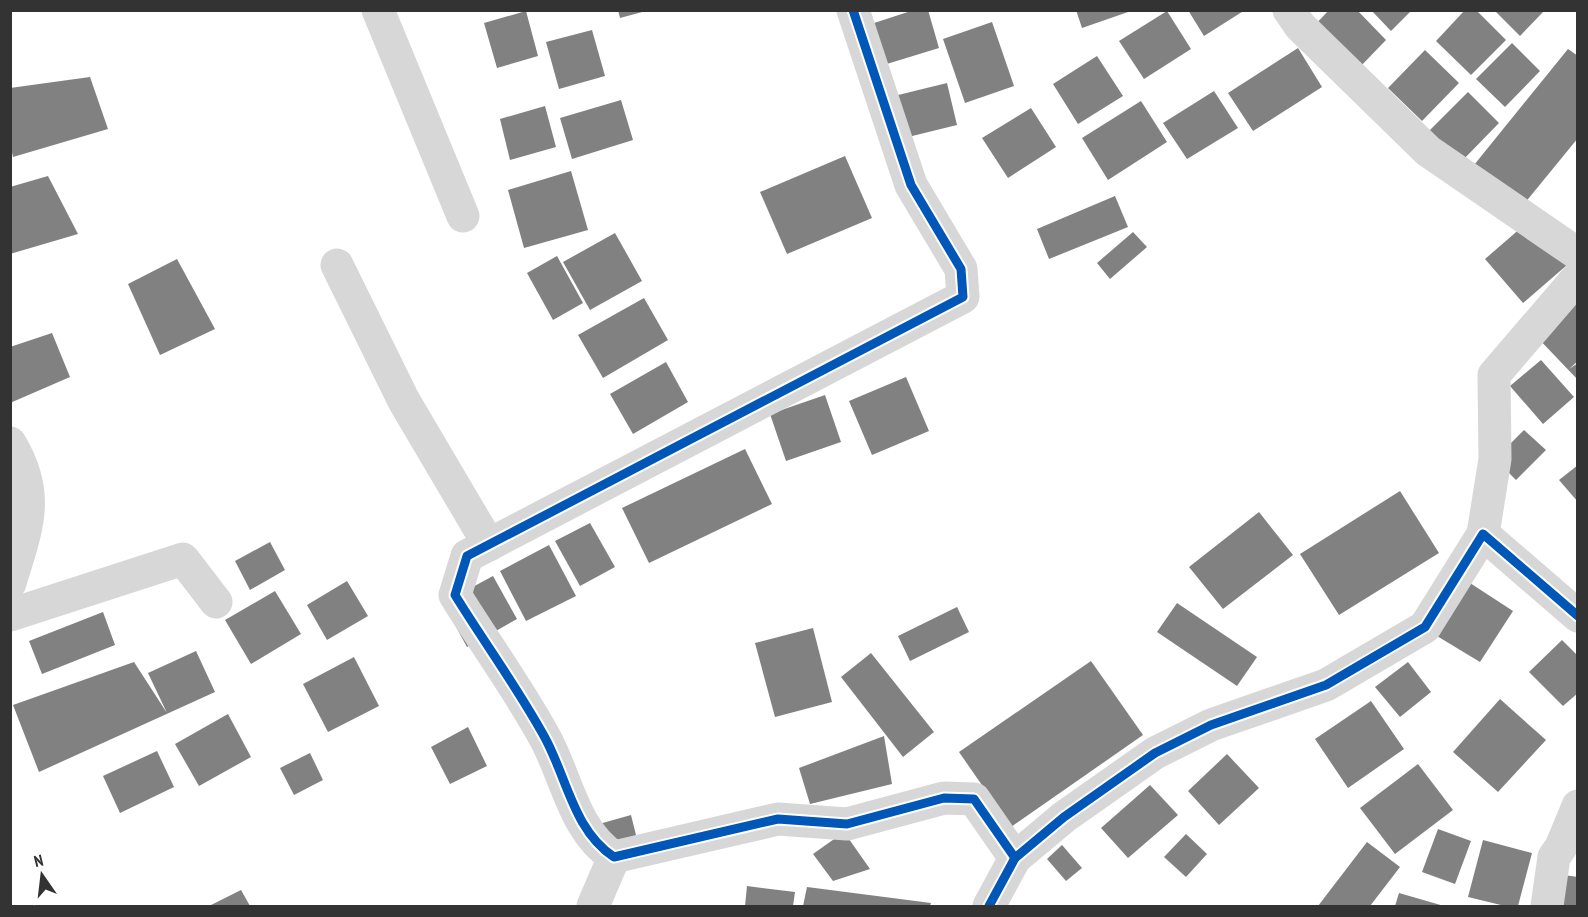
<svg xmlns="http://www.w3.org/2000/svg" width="1588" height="917" font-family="'PT Sans Narrow',sans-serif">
<rect width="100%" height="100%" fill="#fff"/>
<g fill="#818181">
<polygon points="618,10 646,10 646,11 620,18"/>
<polygon points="914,10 928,10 939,48 877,67 865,26"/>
<polygon points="1076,10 1131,10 1131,11 1082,28"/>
<polygon points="1188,10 1245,10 1204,36"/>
<polygon points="1329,10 1357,10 1386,40 1357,70 1313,27"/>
<polygon points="1371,10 1412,10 1391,31"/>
<polygon points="1465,10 1476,10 1506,40 1471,75 1436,41"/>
<polygon points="1494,10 1545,10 1520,36"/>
<polygon points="526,11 538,56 497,68 484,23"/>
<polygon points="1167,11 1191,49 1144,79 1119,41"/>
<polygon points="992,22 1014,86 965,103 943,39"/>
<polygon points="592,30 605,76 559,89 546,42"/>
<polygon points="1512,43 1540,71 1505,107 1476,79"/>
<polygon points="1298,48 1322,87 1253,131 1228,93"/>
<polygon points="1568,49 1578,56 1578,138 1519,210 1470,170"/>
<polygon points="1425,50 1459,83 1422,121 1388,88"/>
<polygon points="1097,56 1123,96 1078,124 1053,84"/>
<polygon points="90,77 108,129 13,157 10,143 10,88"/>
<polygon points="947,83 957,125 900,139 890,97"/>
<polygon points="1214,91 1238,128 1187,159 1163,123"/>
<polygon points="1468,92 1499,123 1459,164 1427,133"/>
<polygon points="621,100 633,140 572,159 560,118"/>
<polygon points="1141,101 1167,142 1108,180 1082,138"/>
<polygon points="545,106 556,147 510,160 500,119"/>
<polygon points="1031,108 1056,147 1008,178 982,138"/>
<polygon points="845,156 872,218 787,254 760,192"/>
<polygon points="571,171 588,230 524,248 508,190"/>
<polygon points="48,176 78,234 10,254 10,187"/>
<polygon points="1115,196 1128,227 1049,259 1037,229"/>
<polygon points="1529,221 1567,265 1523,303 1485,259"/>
<polygon points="1133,232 1147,247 1110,279 1097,263"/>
<polygon points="615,233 642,281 590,310 563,262"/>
<polygon points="557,256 583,303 553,320 527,273"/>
<polygon points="177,259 215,329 160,355 128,284"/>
<polygon points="1578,294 1578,361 1569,369 1578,363 1578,380 1535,335"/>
<polygon points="644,298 668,340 603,378 578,335"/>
<polygon points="52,333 70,377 10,403 10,347"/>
<polygon points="1541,360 1574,397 1543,424 1510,386"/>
<polygon points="666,362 688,402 633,434 610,394"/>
<polygon points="906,377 929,431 872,455 849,401"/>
<polygon points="825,395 841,442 786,461 770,414"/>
<polygon points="1524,430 1546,450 1516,480 1495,459"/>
<polygon points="745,449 772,504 649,563 622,508"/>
<polygon points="1578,465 1578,502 1559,480"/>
<polygon points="1400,491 1439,553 1339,615 1300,554"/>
<polygon points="1259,512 1293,555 1223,609 1189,567"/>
<polygon points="590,523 615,567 580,586 555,541"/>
<polygon points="270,542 285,570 250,590 235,561"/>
<polygon points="549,545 576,596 526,621 500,571"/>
<polygon points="493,576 517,619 467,647 443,603"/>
<polygon points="347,581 368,616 327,640 307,605"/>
<polygon points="1470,583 1513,611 1480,662 1437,636"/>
<polygon points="275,591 301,634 251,664 225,620"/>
<polygon points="1177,603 1257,657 1237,686 1157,632"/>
<polygon points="957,607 969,632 910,661 898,636"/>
<polygon points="103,612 115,645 42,674 29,641"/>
<polygon points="813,628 832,702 775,717 755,643"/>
<polygon points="1562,640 1578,656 1578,693 1563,706 1529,672"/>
<polygon points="196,651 215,692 39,772 13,705 134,662 167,713 148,673"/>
<polygon points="871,653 934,732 903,757 841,677"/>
<polygon points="354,657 379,706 328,732 303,684"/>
<polygon points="1091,661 1143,735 1011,827 959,752"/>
<polygon points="1408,662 1431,692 1400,717 1375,687"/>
<polygon points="1500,699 1546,740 1498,792 1453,752"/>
<polygon points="1371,701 1404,749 1348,788 1315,739"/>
<polygon points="228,714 251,757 199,786 175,744"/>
<polygon points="468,727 487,766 450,784 431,747"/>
<polygon points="884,736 892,784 810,804 799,768"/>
<polygon points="157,751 174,787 120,813 103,776"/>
<polygon points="310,753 323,780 294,795 280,768"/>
<polygon points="1227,754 1259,788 1219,825 1188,791"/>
<polygon points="1418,764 1453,810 1395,854 1360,808"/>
<polygon points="1150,785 1178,815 1128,858 1101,828"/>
<polygon points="631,815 641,855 592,826"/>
<polygon points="1438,829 1471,841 1455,884 1422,872"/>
<polygon points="844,832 870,869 833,881 813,854"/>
<polygon points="1186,834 1207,854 1186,877 1164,857"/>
<polygon points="1483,840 1532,853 1518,906 1505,906 1468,897"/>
<polygon points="1367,842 1400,867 1370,906 1318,906"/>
<polygon points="1062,845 1082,868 1066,881 1047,859"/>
<polygon points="1564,875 1578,877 1578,906 1559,906"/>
<polygon points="747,886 795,892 793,906 745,906"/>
<polygon points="807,887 931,903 930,906 803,906"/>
<polygon points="241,890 250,906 209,906"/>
<polygon points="1399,893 1444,906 1395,906"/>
</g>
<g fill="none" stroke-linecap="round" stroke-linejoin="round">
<g stroke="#d7d7d7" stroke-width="33">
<polyline points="378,10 463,216"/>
<path d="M 853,10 L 911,185 L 961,269 L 963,297 L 467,556 L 455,595 C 484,642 517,687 544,736 C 567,777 573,830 614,857 L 778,819 L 847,824 L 944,798 L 974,799 L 1015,858"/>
<polyline points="1289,10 1300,26 1428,151 1578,254"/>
<polyline points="337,265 404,401 489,545"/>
<path d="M 10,443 C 42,496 26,529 10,583"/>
<polyline points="1483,534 1578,616"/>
<polyline points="10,615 183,559 216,602"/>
<polyline points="593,906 614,857"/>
<polyline points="989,906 1015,858 1064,817 1155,753 1211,725 1326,685 1425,627 1483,534 1495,459 1494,375 1578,277"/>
<polyline points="1547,906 1554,857 1561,847 1578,806"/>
</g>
<g stroke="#fff" stroke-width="13">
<g id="cycleway">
<path d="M 853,10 L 911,185 L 961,269 L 963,297 L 467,556 L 455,595 C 484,642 517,687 544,736 C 567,777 573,830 614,857 L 778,819 L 847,824 L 944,798 L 974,799 L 1015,858"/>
<polyline points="989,906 1015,858 1064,817 1155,753 1211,725 1326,685 1425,627 1483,534 1578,616"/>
</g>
</g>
<use href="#cycleway" stroke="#0057b8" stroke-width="9"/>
</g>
<rect width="1588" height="917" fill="none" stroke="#333333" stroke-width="24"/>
<g transform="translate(42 875) rotate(346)" stroke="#ffffff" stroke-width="4.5" paint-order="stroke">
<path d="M0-4.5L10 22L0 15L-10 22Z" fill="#333333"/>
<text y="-9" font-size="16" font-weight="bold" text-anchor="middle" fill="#333333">N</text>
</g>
</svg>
